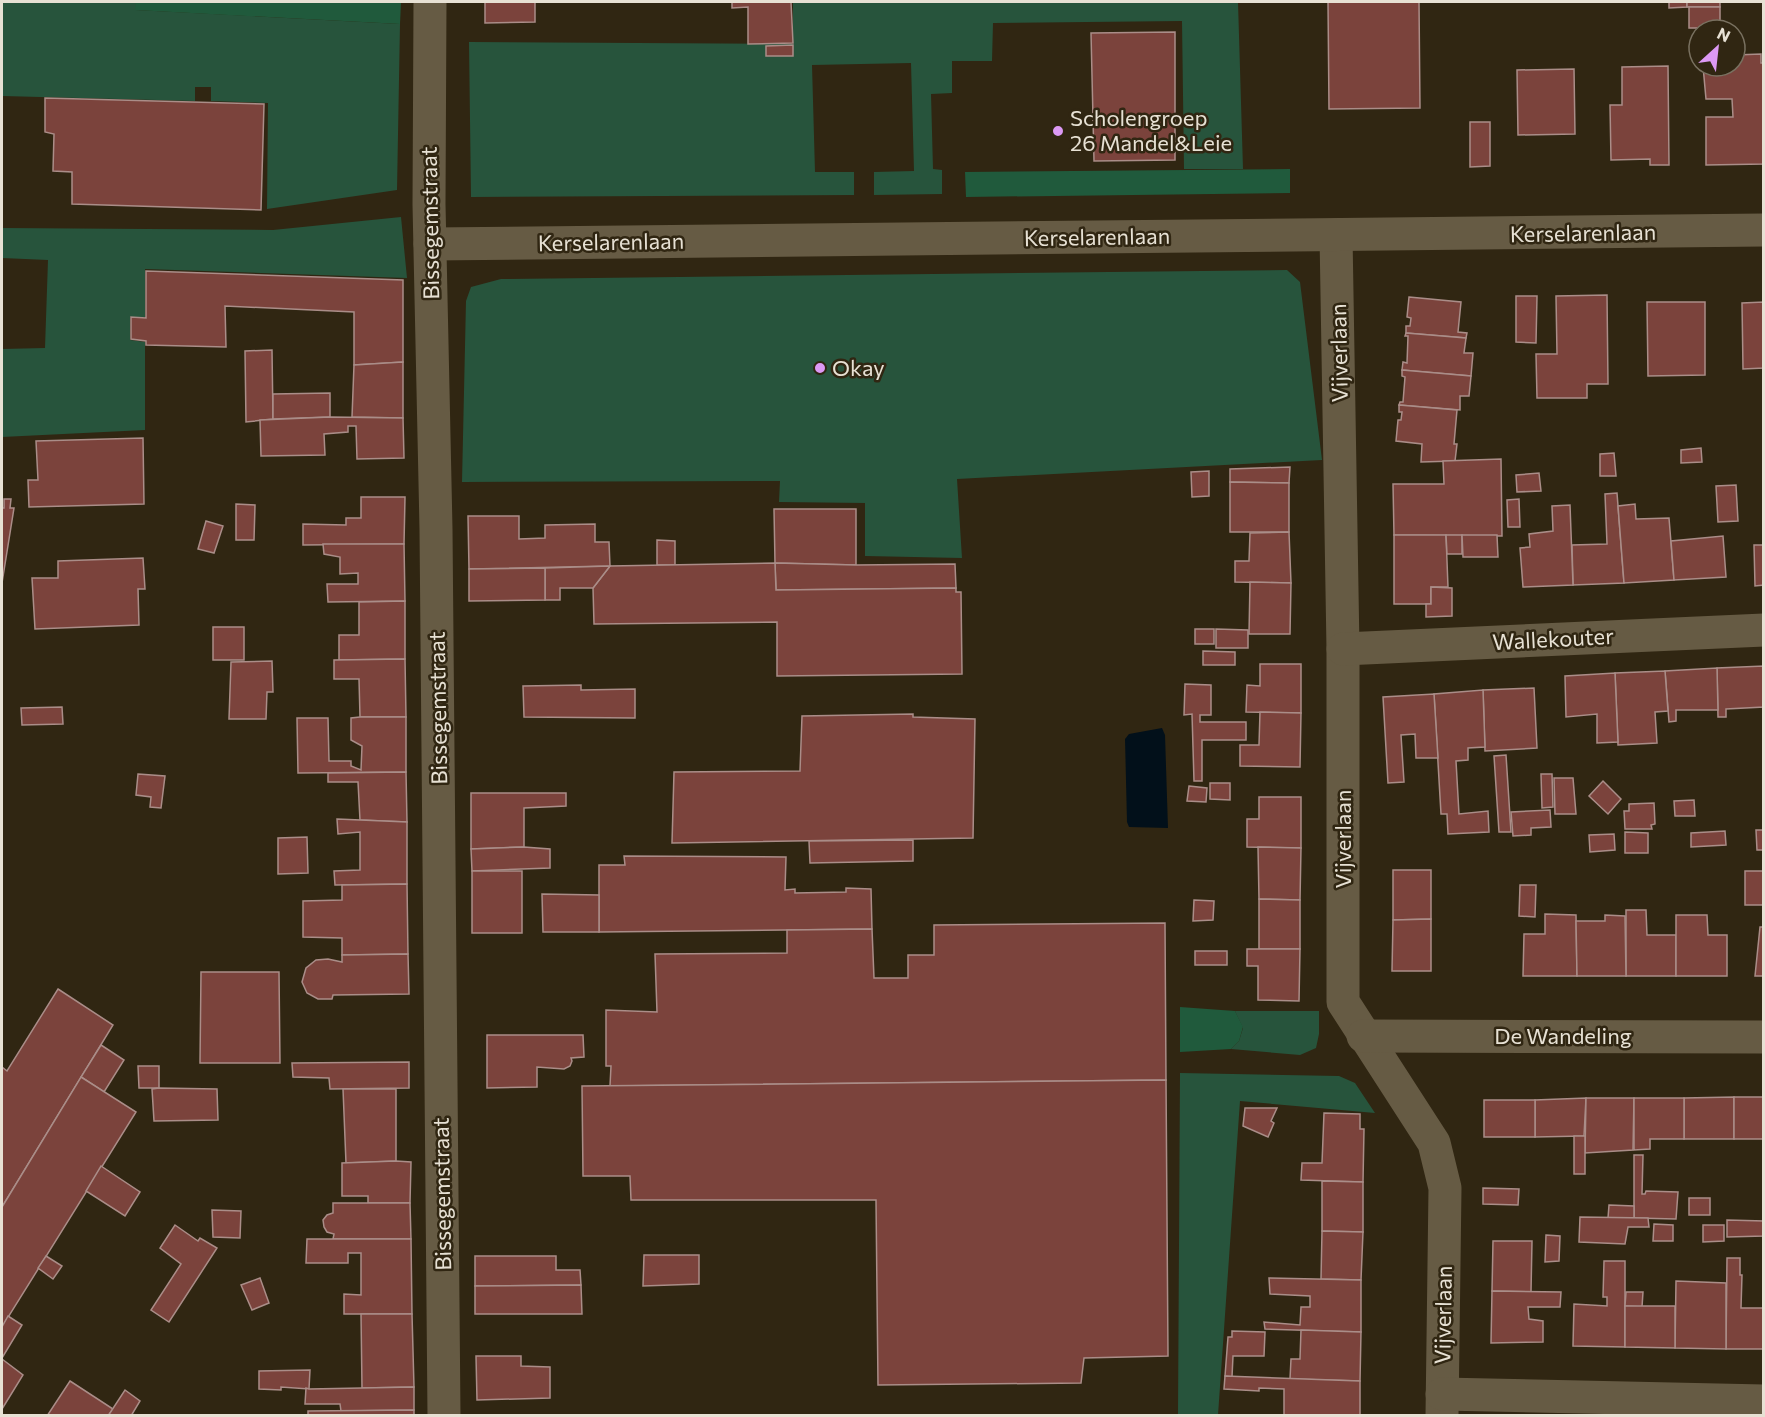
<svg xmlns="http://www.w3.org/2000/svg" width="1765" height="1417" font-family="Commissioner,sans-serif">
<rect width="100%" height="100%" fill="#302612"/>
<g fill="#27543c">
<polygon points="2,2 136,2 136,10 400,24 397,190 267,209 268,103 211,101 211,87 195,87 195,101 2,96"/>
<polygon points="793,2 1238,2 1243,169 1184,169 1182,21 993,23 992,61 952,61 952,93 931,94 933,169 942,170 942,194 874,195 874,172 914,171 911,63 812,65 815,172 854,172 854,195 471,197 469,42 793,44"/>
<polygon points="401,217 407,278 145,269 145,317 130,317 130,340 145,342 145,430 2,437 2,349 45,348 48,260 2,258 2,228 273,230"/>
<polygon points="1287,270 1300,282 1322,460 957,479 962,558 865,556 865,503 779,502 780,481 462,482 466,301 471,287 501,279"/>
<polygon points="1235,1011 1319,1011 1319,1034 1316,1048 1300,1055 1231,1049 1239,1041 1243,1028"/>
<polygon points="1180,1073 1339,1076 1355,1083 1375,1113 1240,1101 1218,1415 1178,1415"/>
</g>
<g fill="#205a3c">
<polygon points="136,2 401,2 400,24 135,10"/>
<polygon points="1290,169 1290,193 966,197 965,172"/>
<polygon points="1180,1007 1235,1011 1243,1027 1239,1041 1231,1049 1180,1052"/>
</g>
<polygon fill="#02101a" points="1162,728 1165,735 1168,828 1129,827 1127,822 1125,739 1129,734"/>
<g fill="#7b433c" stroke="#aa8d88" stroke-width="1.5">
<polygon points="485,2 535,2 535,22 485,23"/>
<polygon points="732,2 791,2 793,43 748,44 748,7 732,8"/>
<polygon points="1328,2 1419,2 1420,108 1329,109"/>
<polygon points="1669,2 1687,2 1687,7 1669,8"/>
<rect x="1687" y="2" width="33" height="5"/>
<rect x="1689" y="7" width="31" height="21"/>
<polygon points="1175,32 1175,160 1094,161 1091,33"/>
<polygon points="793,45 793,56 766,56 766,46"/>
<polygon points="1761,54 1761,63 1764,63 1764,164 1706,165 1706,117 1733,117 1732,99 1706,99 1703,66 1735,66 1735,55"/>
<polygon points="1668,66 1669,165 1650,165 1650,159 1611,160 1610,105 1622,105 1622,67"/>
<polygon points="1574,69 1575,134 1518,135 1517,70"/>
<polygon points="45,98 264,104 261,210 72,204 72,172 53,171 54,134 45,132"/>
<polygon points="1470,122 1490,122 1490,166 1470,167"/>
<polygon points="146,271 403,280 403,362 354,365 354,312 225,306 226,347 146,345 146,341 131,339 131,317 146,318"/>
<polygon points="1607,295 1608,384 1587,384 1587,398 1537,398 1536,354 1557,354 1556,296"/>
<polygon points="1516,296 1537,296 1536,343 1516,342"/>
<polygon points="1409,297 1461,302 1458,332 1467,333 1466,338 1406,333 1406,326 1410,326 1411,318 1407,317"/>
<polygon points="1647,302 1705,302 1705,375 1648,376"/>
<polygon points="1764,302 1764,368 1743,369 1742,303"/>
<polygon points="1406,333 1466,338 1464,353 1473,353 1471,376 1402,370 1403,362 1407,363 1408,336 1405,336"/>
<polygon points="272,350 273,419 246,422 245,351"/>
<polygon points="403,362 403,418 352,417 354,365"/>
<polygon points="1402,370 1471,376 1469,396 1460,396 1460,410 1399,405 1400,402 1403,402 1405,377 1402,376"/>
<polygon points="330,393 330,417 273,419 273,394"/>
<polygon points="1399,405 1457,410 1454,444 1457,444 1455,461 1421,462 1422,444 1396,441 1398,420 1401,420 1402,412 1399,412"/>
<polygon points="330,417 403,418 404,458 357,459 356,426 348,426 348,432 324,434 325,455 261,456 260,420"/>
<polygon points="143,438 144,504 29,507 28,480 38,480 36,441"/>
<polygon points="1701,448 1702,462 1681,463 1681,450"/>
<polygon points="1614,453 1616,476 1600,476 1600,454"/>
<polygon points="1501,459 1502,536 1394,535 1393,484 1444,484 1443,461"/>
<polygon points="1290,467 1289,483 1230,482 1230,469"/>
<polygon points="1209,471 1209,496 1192,497 1191,472"/>
<polygon points="1539,473 1541,491 1517,492 1516,475"/>
<polygon points="1230,482 1289,483 1289,532 1230,532"/>
<polygon points="1736,485 1738,521 1718,522 1716,486"/>
<polygon points="1617,493 1624,583 1573,585 1572,545 1607,544 1605,494"/>
<polygon points="361,497 405,497 404,544 303,545 303,524 346,525 346,518 361,518"/>
<polygon points="4,499 11,499 10,508 14,508 2,583 2,508 4,508"/>
<polygon points="1519,499 1520,527 1508,527 1507,500"/>
<polygon points="236,504 255,505 254,540 236,540"/>
<polygon points="1635,504 1636,519 1669,518 1674,580 1624,583 1618,506"/>
<polygon points="1570,505 1573,585 1523,587 1520,548 1530,547 1529,534 1553,531 1552,506"/>
<polygon points="774,509 856,509 856,565 775,563"/>
<polygon points="468,516 519,516 519,539 545,538 545,525 595,524 595,542 609,542 610,566 469,569"/>
<polygon points="206,521 223,526 214,553 198,549"/>
<polygon points="1289,532 1291,583 1235,582 1235,561 1249,561 1250,533"/>
<polygon points="1394,535 1446,535 1448,587 1431,587 1431,604 1394,604"/>
<polygon points="1446,535 1462,535 1462,554 1447,554"/>
<polygon points="1462,535 1497,535 1498,557 1463,557"/>
<polygon points="1723,536 1726,577 1674,580 1671,541"/>
<polygon points="657,540 675,541 675,565 657,565"/>
<polygon points="323,544 404,544 405,601 328,602 327,584 358,584 358,573 340,574 340,557 324,554"/>
<polygon points="1754,545 1764,545 1764,585 1755,586"/>
<polygon points="143,558 145,589 138,589 139,625 35,629 32,578 58,578 58,561"/>
<polygon points="775,563 856,565 955,564 956,588 776,590"/>
<polygon points="775,563 776,590 956,588 956,592 961,592 962,674 777,676 777,622 594,624 593,588 610,566"/>
<polygon points="610,566 593,588 560,588 560,600 545,600 545,568"/>
<polygon points="545,568 545,600 469,601 469,569"/>
<polygon points="1250,582 1291,583 1290,634 1249,634"/>
<polygon points="1431,587 1452,588 1452,616 1426,617 1426,604 1431,604"/>
<polygon points="405,601 405,659 339,660 339,635 359,635 359,602"/>
<rect x="213" y="627" width="31" height="33"/>
<rect x="1195" y="629" width="19" height="15"/>
<polygon points="1216,629 1248,630 1248,648 1216,648"/>
<polygon points="1203,651 1235,652 1235,665 1203,665"/>
<polygon points="405,659 406,717 360,717 359,679 334,679 334,660"/>
<polygon points="272,661 273,692 267,692 266,719 229,719 231,662"/>
<polygon points="1260,664 1301,664 1301,713 1246,712 1247,685 1260,686"/>
<polygon points="1764,666 1764,707 1726,709 1726,717 1718,717 1717,668"/>
<polygon points="1717,668 1718,710 1676,710 1676,721 1669,722 1665,671"/>
<polygon points="1665,671 1668,711 1655,712 1657,743 1618,745 1615,673"/>
<polygon points="1615,673 1618,742 1597,743 1597,714 1566,717 1565,676"/>
<polygon points="1185,684 1211,685 1211,715 1200,715 1200,722 1246,722 1246,740 1202,740 1202,781 1194,781 1192,714 1184,715"/>
<polygon points="581,685 581,690 635,689 635,718 524,717 523,686"/>
<polygon points="1534,688 1537,748 1485,751 1483,690"/>
<polygon points="1483,690 1485,747 1468,748 1468,760 1456,761 1459,814 1488,811 1489,832 1448,834 1447,814 1441,814 1434,694"/>
<polygon points="1434,694 1438,758 1416,758 1415,734 1401,735 1404,782 1388,783 1383,697"/>
<polygon points="62,707 63,724 22,725 21,708"/>
<polygon points="1260,712 1301,713 1300,767 1240,766 1240,745 1259,745"/>
<polygon points="913,714 913,717 975,719 973,838 672,843 674,772 800,771 802,716"/>
<polygon points="360,717 406,717 406,772 298,773 297,718 328,718 329,761 351,761 351,766 361,770 362,746 351,740 351,718"/>
<polygon points="1506,755 1511,832 1499,832 1494,756"/>
<polygon points="406,772 407,822 360,820 358,782 328,782 328,773"/>
<polygon points="138,774 165,776 161,808 150,807 151,797 136,795"/>
<polygon points="1541,774 1552,774 1553,807 1542,808"/>
<polygon points="1554,778 1573,778 1576,814 1555,814"/>
<polygon points="1603,781 1621,799 1608,814 1589,796"/>
<polygon points="1210,783 1230,783 1230,800 1210,799"/>
<polygon points="1189,786 1207,788 1206,802 1187,801"/>
<polygon points="471,793 566,793 566,806 524,808 524,847 471,849"/>
<polygon points="1259,797 1301,797 1301,848 1247,847 1247,819 1259,819"/>
<polygon points="1694,800 1695,816 1675,816 1674,801"/>
<polygon points="1654,803 1655,824 1651,825 1652,829 1625,829 1624,811 1629,811 1629,804"/>
<polygon points="1550,810 1551,827 1531,828 1531,835 1513,836 1511,812"/>
<polygon points="337,819 407,822 407,884 335,885 334,871 360,870 360,832 338,834"/>
<polygon points="1756,830 1764,830 1764,850 1757,850"/>
<polygon points="1725,831 1726,845 1691,847 1691,833"/>
<polygon points="1625,832 1648,833 1648,853 1625,853"/>
<polygon points="1614,834 1615,850 1590,852 1589,835"/>
<polygon points="307,837 308,873 278,874 278,838"/>
<polygon points="913,840 913,861 810,863 809,841"/>
<polygon points="524,847 550,849 550,868 472,871 471,849"/>
<polygon points="1258,847 1301,848 1300,900 1259,899"/>
<polygon points="624,856 786,857 785,890 795,889 795,893 846,892 846,888 871,889 872,929 599,932 599,865 625,865"/>
<polygon points="1393,870 1431,870 1431,919 1393,920"/>
<rect x="472" y="871" width="50" height="62"/>
<rect x="1745" y="871" width="19" height="34"/>
<polygon points="407,884 408,954 342,955 342,938 303,937 303,901 342,900 342,885"/>
<polygon points="1520,885 1536,885 1535,917 1519,916"/>
<polygon points="542,894 599,895 599,932 543,932"/>
<polygon points="1259,899 1300,900 1300,949 1259,949"/>
<polygon points="1194,900 1214,901 1213,920 1193,921"/>
<polygon points="1626,910 1646,910 1647,935 1676,935 1676,976 1626,976"/>
<polygon points="1545,914 1576,915 1577,976 1523,976 1524,934 1545,934"/>
<polygon points="1605,915 1625,916 1626,976 1577,976 1576,921 1605,921"/>
<polygon points="1676,915 1707,915 1708,935 1727,935 1727,976 1676,976"/>
<polygon points="1431,919 1431,971 1392,971 1393,920"/>
<polygon points="1165,923 1166,1080 610,1086 611,1066 606,1066 606,1010 657,1012 655,954 787,953 787,930 872,929 874,978 908,978 908,955 934,955 934,925"/>
<polygon points="1760,927 1764,927 1764,976 1755,976"/>
<polygon points="1247,949 1300,949 1299,1001 1258,1000 1258,966 1247,966"/>
<rect x="1195" y="951" width="32" height="14"/>
<polygon points="408,954 409,994 333,995 332,999 318,999 307,993 302,982 306,968 316,960 328,959 342,962 342,955"/>
<polygon points="201,972 279,972 280,1063 200,1063"/>
<polygon points="58,989 113,1025 2,1207 2,1067 7,1071"/>
<polygon points="487,1035 583,1035 584,1057 571,1058 572,1061 570,1066 564,1069 537,1067 537,1087 487,1088"/>
<polygon points="101,1045 124,1060 104,1092 81,1077"/>
<polygon points="409,1062 409,1088 330,1089 329,1078 293,1077 292,1063"/>
<polygon points="138,1066 159,1066 159,1088 139,1088"/>
<polygon points="81,1077 136,1112 2,1327 2,1207"/>
<polygon points="1166,1080 1168,1356 1084,1358 1081,1383 878,1385 876,1200 631,1200 630,1176 583,1176 582,1086"/>
<polygon points="159,1088 217,1089 218,1120 154,1121 152,1089"/>
<polygon points="343,1089 396,1089 396,1161 346,1163"/>
<polygon points="1734,1097 1734,1139 1684,1139 1684,1098"/>
<rect x="1734" y="1097" width="30" height="42"/>
<polygon points="1586,1098 1584,1136 1535,1137 1535,1100"/>
<polygon points="1586,1098 1634,1098 1633,1150 1585,1153"/>
<polygon points="1634,1098 1684,1098 1684,1139 1650,1139 1650,1149 1634,1150"/>
<rect x="1484" y="1100" width="51" height="37"/>
<polygon points="1245,1108 1277,1108 1271,1121 1274,1123 1268,1137 1243,1126"/>
<polygon points="1324,1113 1360,1114 1360,1129 1364,1129 1363,1182 1301,1180 1302,1163 1322,1163"/>
<rect x="1574" y="1136" width="11" height="38"/>
<polygon points="1634,1155 1643,1155 1642,1194 1645,1194 1646,1191 1678,1192 1676,1219 1634,1218"/>
<polygon points="396,1161 411,1162 410,1203 368,1203 368,1196 342,1196 342,1163"/>
<polygon points="101,1166 140,1192 125,1216 86,1191"/>
<polygon points="1322,1181 1363,1182 1363,1232 1322,1231"/>
<polygon points="1483,1188 1519,1189 1518,1205 1483,1204"/>
<rect x="1689" y="1198" width="21" height="17"/>
<polygon points="333,1203 410,1203 411,1239 333,1239 334,1234 327,1232 324,1227 323,1220 327,1215 333,1213"/>
<polygon points="1609,1205 1634,1206 1634,1218 1608,1218"/>
<polygon points="212,1210 241,1211 240,1238 213,1237"/>
<polygon points="1580,1217 1648,1218 1649,1227 1628,1227 1625,1244 1579,1242"/>
<polygon points="1727,1220 1764,1221 1764,1236 1727,1237"/>
<polygon points="1654,1224 1673,1225 1673,1241 1653,1241"/>
<polygon points="175,1225 198,1241 200,1238 217,1248 169,1322 151,1310 181,1264 160,1248"/>
<polygon points="1703,1225 1724,1225 1724,1241 1703,1242"/>
<polygon points="1322,1231 1363,1232 1361,1280 1321,1279"/>
<polygon points="1546,1235 1560,1236 1559,1261 1545,1262"/>
<polygon points="307,1239 411,1239 412,1314 344,1314 344,1294 361,1295 361,1253 348,1253 348,1263 306,1263"/>
<polygon points="1493,1241 1532,1241 1531,1292 1492,1291"/>
<polygon points="644,1255 699,1255 699,1284 643,1286"/>
<polygon points="46,1256 62,1266 53,1279 38,1268"/>
<polygon points="475,1256 556,1256 556,1270 580,1270 581,1285 475,1286"/>
<polygon points="1727,1258 1740,1258 1740,1275 1742,1275 1741,1308 1764,1308 1764,1349 1726,1349"/>
<polygon points="1604,1261 1625,1261 1625,1347 1573,1346 1574,1304 1607,1306 1607,1297 1603,1297"/>
<polygon points="260,1278 269,1303 252,1310 241,1285"/>
<polygon points="1269,1278 1361,1280 1361,1332 1265,1329 1264,1322 1300,1325 1301,1307 1310,1307 1310,1296 1270,1294"/>
<polygon points="1676,1281 1726,1283 1726,1349 1675,1348"/>
<polygon points="581,1285 582,1314 475,1314 475,1286"/>
<polygon points="1492,1291 1561,1292 1560,1307 1528,1307 1529,1319 1543,1321 1543,1342 1491,1343"/>
<polygon points="1626,1292 1643,1292 1642,1307 1625,1306"/>
<polygon points="1625,1306 1675,1306 1675,1348 1625,1347"/>
<polygon points="361,1314 412,1314 414,1387 362,1388"/>
<polygon points="8,1316 22,1325 2,1358 2,1327"/>
<polygon points="1301,1330 1361,1332 1360,1381 1290,1379 1291,1359 1300,1359"/>
<polygon points="1232,1331 1265,1332 1264,1356 1233,1356 1232,1377 1225,1376 1228,1337 1232,1337"/>
<polygon points="476,1356 521,1356 521,1366 550,1367 550,1398 477,1400"/>
<polygon points="2,1359 23,1375 2,1409"/>
<polygon points="310,1370 309,1389 281,1387 281,1390 259,1389 259,1371"/>
<polygon points="1225,1376 1360,1381 1360,1416 1284,1416 1284,1389 1259,1388 1259,1391 1224,1389"/>
<polygon points="70,1381 113,1409 108,1416 47,1416"/>
<polygon points="414,1387 414,1410 341,1411 340,1404 305,1404 306,1388 309,1389"/>
<polygon points="125,1390 140,1401 131,1416 108,1416"/>
<polygon points="414,1410 414,1416 308,1416 308,1411"/>
</g>
<g fill="none" stroke-linecap="round" stroke-linejoin="round">
<g stroke="#665b44" stroke-width="33">
<polyline points="430,2 429,204 436,529 444,1416"/>
<polyline points="1336,235 1343,649 1343,1002 1434,1143 1445,1188 1442,1416"/>
<polyline points="430,244 1764,230"/>
<polyline points="1343,649 1764,630"/>
<polyline points="1363,1036 1764,1037"/>
<polyline points="1442,1394 1764,1401"/>
</g>
</g>
<g fill="#dc99f4" stroke="#302612" stroke-width="2">
<circle cx="1058" cy="131" r="6"/>
<circle cx="820" cy="368" r="6"/>
</g>
<g text-anchor="middle" stroke-width="5" stroke-linejoin="round" paint-order="stroke">
<g font-size="22" fill="#e7e1d4" stroke="#302612" text-anchor="start">
<text x="1070" y="126">Scholengroep<tspan x="1070" dy="25">26 Mandel&amp;Leie</tspan></text>
<text x="832" y="376">Okay</text>
</g>
<g font-size="22" fill="#e7e1d4" stroke="#302612">
<text transform="translate(430 223) rotate(-91)" y="8">Bissegemstraat</text>
<text transform="translate(1583 233) rotate(-1)" y="8">Kerselarenlaan</text>
<text transform="translate(1097 237) rotate(-1)" y="8">Kerselarenlaan</text>
<text transform="translate(611 242) rotate(-1)" y="8">Kerselarenlaan</text>
<text transform="translate(1339 353) rotate(-91)" y="8">Vijverlaan</text>
<text transform="translate(1553 639) rotate(-3)" y="8">Wallekouter</text>
<text transform="translate(438 708) rotate(-91)" y="8">Bissegemstraat</text>
<text transform="translate(1343 839) rotate(-90)" y="8">Vijverlaan</text>
<text x="1563" y="1044">De Wandeling</text>
<text transform="translate(442 1194) rotate(-91)" y="8">Bissegemstraat</text>
<text transform="translate(1443 1315) rotate(-89)" y="8">Vijverlaan</text>
</g>
</g>
<rect width="1765" height="1417" fill="none" stroke="#e7e1d4" stroke-width="6"/>
<g transform="translate(1717 48) rotate(27)"><circle r="28" fill="#302612" stroke="#797160" stroke-width="1.5"/>
<path d="M0-4.5L10 22L0 15L-10 22Z" fill="#dc99f4"/>
<text y="-9" font-size="16" font-weight="bold" text-anchor="middle" fill="#e7e1d4">N</text>
</g>
</svg>
